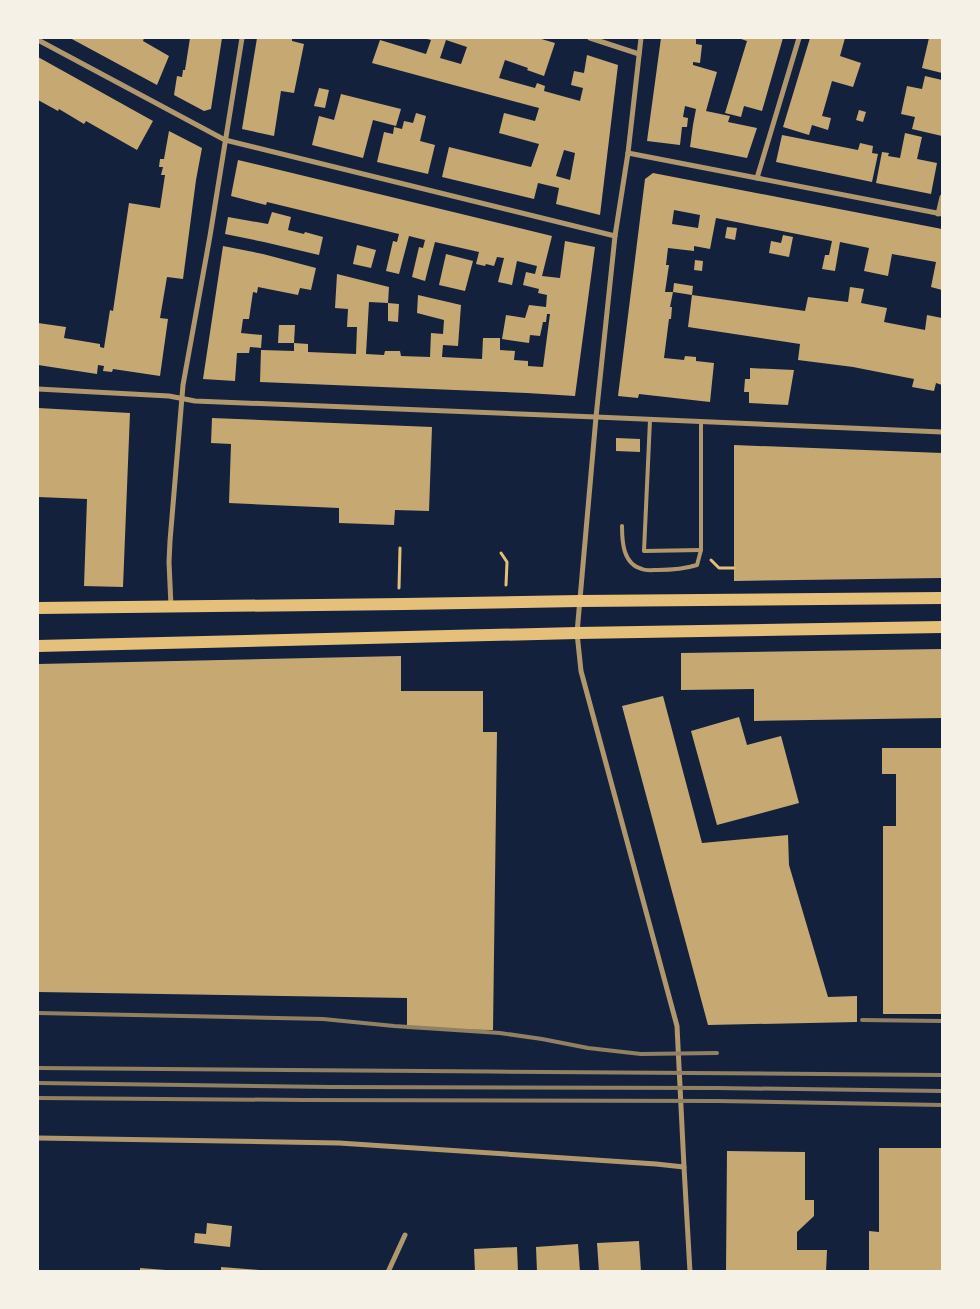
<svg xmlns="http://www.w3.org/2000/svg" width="980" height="1309" font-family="Signika,sans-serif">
<rect width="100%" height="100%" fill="#14213d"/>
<g fill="#c6a872" fill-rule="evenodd">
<polygon points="70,38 144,38 143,41 169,56 157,85"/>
<polygon points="190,38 222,38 211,109 204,111 174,95 177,76 182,77 183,70 185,70"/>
<polygon points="257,38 292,38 292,41 304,44 294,93 281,91 274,136 242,129"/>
<path d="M 423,38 L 538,38 L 555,43 L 544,76 L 527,70 L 528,68 L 505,60 L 499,78 L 535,88 L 537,83 L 545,86 L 544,91 L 580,101 L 583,88 L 571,85 L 574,71 L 584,73 L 587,55 L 618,65 L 600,215 L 556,204 L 559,188 L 538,183 L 534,199 L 442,177 L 449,147 L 531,167 L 539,144 L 499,133 L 504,113 L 535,121 L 539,108 L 372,63 L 380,40 L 426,54 L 431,40 ZM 446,40 L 467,47 L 461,64 L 440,58 ZM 564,150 L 575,153 L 570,180 L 556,176 Z"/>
<polygon points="661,38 696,38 696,44 702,45 700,63 693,62 693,65 717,72 706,111 730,116 728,122 757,128 747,158 690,147 693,125 696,109 685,106 683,117 688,118 687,127 682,127 680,145 647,141"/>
<polygon points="738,38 783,38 762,111 744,106 741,117 725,113 747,41"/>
<polygon points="810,38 845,38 840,56 861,63 853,87 832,81 822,116 831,118 828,130 812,125 809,135 783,127"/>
<polygon points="929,38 942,38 942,73 922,68"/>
<polygon points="38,57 153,121 137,150 86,121 84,124 59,109 58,111 38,100"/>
<polygon points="925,76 942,80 942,136 912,129 915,117 901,114 907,86 922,89"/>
<polygon points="319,88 329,90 325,108 314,106"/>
<polygon points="341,94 401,109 396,126 373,120 363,158 312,145 319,116 334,120"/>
<polygon points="859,110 866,112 863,122 856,120"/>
<polygon points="416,113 426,116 420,141 435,145 428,174 377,162 384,132 393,134 394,127 402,129 404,121 413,123"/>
<polygon points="169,131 202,148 196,180 183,279 167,277 160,318 168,319 160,376 113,369 112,372 103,371 104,366 98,365 97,374 38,365 38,323 66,327 64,338 100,344 100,347 104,348 110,310 113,311 129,203 160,208 165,175 161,175 163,167 159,167 160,159 164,159"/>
<polygon points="905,133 922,137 917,159 937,163 931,194 876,183 882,152 889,153 888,156 900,158"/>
<polygon points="782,135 858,150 860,143 873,146 872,153 878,154 872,182 776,162"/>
<polygon points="238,160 552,236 542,276 560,278 565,241 595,247 575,396 527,393 260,382 261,350 294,351 294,343 308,344 308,352 356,354 357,327 347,327 348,309 335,308 337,274 389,287 388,303 399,304 398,322 388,321 388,303 369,302 366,354 384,355 385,351 400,351 401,356 430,357 431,333 443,334 444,320 417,313 418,295 461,305 458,346 443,345 442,357 482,359 483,338 500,338 500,350 515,351 514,360 528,361 528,366 543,367 550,314 547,314 546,322 543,322 540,336 530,335 529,343 502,339 506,315 525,318 529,305 546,307 547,295 538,293 539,289 523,285 526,272 535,274 537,266 517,261 512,285 498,282 504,258 497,257 494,266 486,264 485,266 476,264 479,252 435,242 425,281 412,277 419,247 423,248 425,240 409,236 399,274 386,271 393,241 397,242 399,234 267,202 266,205 231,196"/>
<path d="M 653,173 L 942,229 L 942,290 L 931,287 L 936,262 L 892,254 L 888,276 L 864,271 L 869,248 L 840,242 L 835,271 L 822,269 L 825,255 L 829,255 L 832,241 L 716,218 L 710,249 L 694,246 L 694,251 L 668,248 L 666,265 L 669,265 L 665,292 L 673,292 L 670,307 L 672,307 L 671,319 L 669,319 L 664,358 L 684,360 L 685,356 L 696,357 L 696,361 L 714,363 L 710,402 L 639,394 L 638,398 L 618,396 L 645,179 ZM 674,210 L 700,215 L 698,228 L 672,224 Z"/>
<polygon points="272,212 291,217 288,230 304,234 305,232 323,237 319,255 264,242 225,234 228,217 268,224"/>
<polygon points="727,227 737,228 735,240 725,238"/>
<polygon points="783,235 793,237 789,257 769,253 771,241 781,243"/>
<polygon points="357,245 376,250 371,268 353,264"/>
<polygon points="223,246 263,254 316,268 311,290 300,288 298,295 258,287 257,293 253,292 249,319 243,319 241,333 262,335 261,348 250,347 249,353 237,353 235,381 203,379"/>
<polygon points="446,254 473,261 465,291 439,285"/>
<polygon points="695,260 703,261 702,271 694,270"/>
<polygon points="674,283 693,286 692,295 673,292"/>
<polygon points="850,287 864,289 861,303 887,308 884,322 925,330 927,315 942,318 942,385 936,383 934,391 912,387 914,379 853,367 798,360 800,344 688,327 692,295 805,311 808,297 848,302"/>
<polygon points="279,325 295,325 294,343 278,343"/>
<polygon points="750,368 794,370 788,405 749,403 749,392 744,392 745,379 750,379"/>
<polygon points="38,408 130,413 123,587 84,586 87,499 38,497"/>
<polygon points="212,418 432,427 429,511 395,510 394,525 339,523 339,508 229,503 231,444 211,443"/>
<polygon points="616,438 640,439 640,452 616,451"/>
<polygon points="734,445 942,453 942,578 734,581"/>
<polygon points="942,649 942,718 754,721 754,689 681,690 681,653"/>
<polygon points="401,656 401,691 483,691 483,732 497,732 493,1030 407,1029 407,998 38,992 38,664"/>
<polygon points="663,696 702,843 788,835 789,865 828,997 857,996 857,1022 708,1025 622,706"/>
<polygon points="739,717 747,745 781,736 799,803 717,825 691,731"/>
<polygon points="882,748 942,748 942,1014 883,1014 883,826 896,826 896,774 882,774"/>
<polygon points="879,1148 942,1148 942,1272 869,1272 869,1231 879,1232"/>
<polygon points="727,1151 805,1152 805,1200 814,1200 814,1216 797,1232 797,1250 827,1250 826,1272 726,1272"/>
<polygon points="207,1223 232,1226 230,1247 194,1243 195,1233 206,1234"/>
<polygon points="639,1241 641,1272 599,1272 597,1243"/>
<polygon points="578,1244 580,1272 537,1272 536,1247"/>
<polygon points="517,1247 518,1272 475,1272 474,1249"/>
<polygon points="221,1267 259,1270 259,1272 221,1272"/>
<polygon points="140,1268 166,1270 166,1272 140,1272"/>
</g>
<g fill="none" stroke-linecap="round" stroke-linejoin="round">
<g stroke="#e5c07b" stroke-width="3">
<polyline points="501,553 507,562 506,585"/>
<polyline points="711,560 719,568 734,568"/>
<polyline points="399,588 400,548"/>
</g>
<g stroke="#b1986c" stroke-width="4">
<polyline points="650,420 644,551 701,550"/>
<path d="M 622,526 C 622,542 623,564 642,569 C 646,571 653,570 658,570 C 671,570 684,569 697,565 L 701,550 L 701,422"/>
</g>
<g stroke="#b1986c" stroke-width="5">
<polyline points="590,38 639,54"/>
<polyline points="641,38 628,153 615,236 596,417 577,633 581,671 677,1026 684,1167 690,1272"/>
<polyline points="38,40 225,140 615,236"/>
<polyline points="628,153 942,214"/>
<polyline points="757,178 799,38"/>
<polyline points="938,214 942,197"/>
<polyline points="38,389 169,396 195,401 596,417 942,432"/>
<polyline points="171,606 169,562 170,541 183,385 210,236 242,38"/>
<polyline points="38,1138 339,1143 656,1164 684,1167"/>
<polyline points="388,1272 405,1235"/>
</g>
<g stroke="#e5c07b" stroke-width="12">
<polyline points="38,608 404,604 579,601 942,598"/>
<polyline points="38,646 577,633 942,627"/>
</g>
<g stroke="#918062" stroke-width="4">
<polyline points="38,1013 323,1019 394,1026 500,1033 542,1039 588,1048 641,1054 717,1053"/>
<polyline points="862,1020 942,1021"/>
<path d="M 38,1068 C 339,1072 641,1071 942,1075"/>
<polyline points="38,1083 331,1087 717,1088 942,1091"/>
<polyline points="38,1098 304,1100 717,1101 942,1105"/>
</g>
</g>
<rect width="980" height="1309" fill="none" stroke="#f6f1e7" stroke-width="78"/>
</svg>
